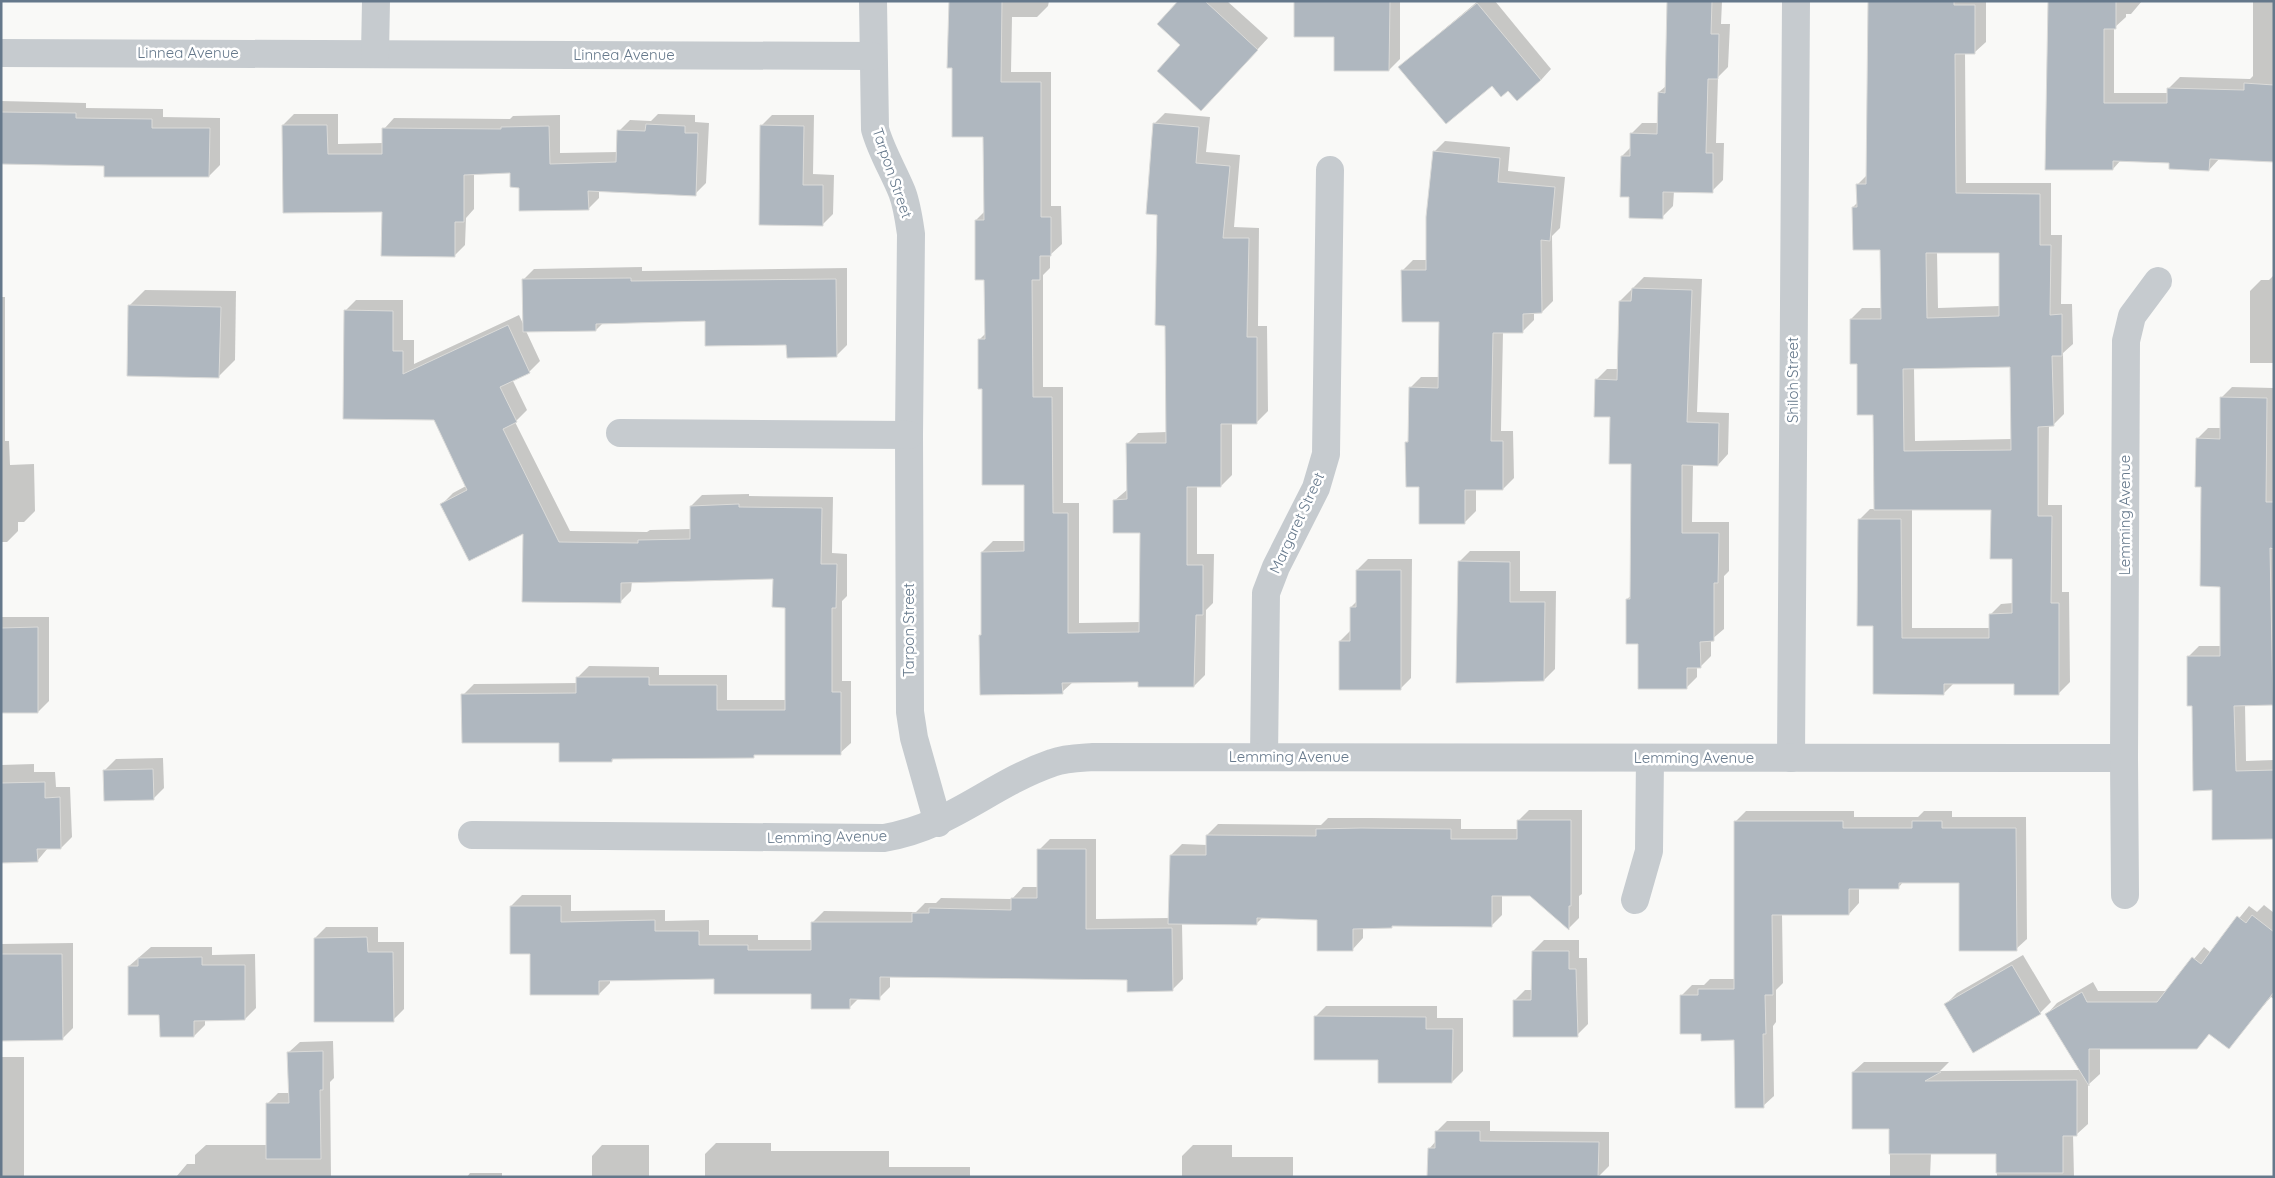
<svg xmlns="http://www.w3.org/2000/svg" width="2275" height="1178" font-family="Quicksand,sans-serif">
<rect width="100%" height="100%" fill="#f9f9f7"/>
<g fill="#0003" fill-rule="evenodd">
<polygon points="950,1 1049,1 1048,6 1037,17 1012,17 1011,72 1051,72 1051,206 1061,206 1062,244 1050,255 1050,268 1043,275 1043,387 1063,387 1063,503 1079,503 1079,623 1140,622 1141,531 1114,501 1128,489 1127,444 1138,433 1167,432 1166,324 1154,124 1165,113 1210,117 1206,152 1240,155 1234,227 1259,228 1258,326 1267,326 1268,411 1257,422 1232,423 1232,475 1221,486 1197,486 1197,554 1214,554 1213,603 1206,610 1205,675 1194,686 1139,680 1073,682 1062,692 980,636 982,634 982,552 993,541 1026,541 1026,483 983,388 979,340 986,333 986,279 976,220 985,211 984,136 953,67"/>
<polygon points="1180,1 1227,1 1268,38 1212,99 1182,45"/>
<polygon points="1295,1 1400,1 1400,59 1389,70 1336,36"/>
<polygon points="1478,1 1495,1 1551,69 1541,80 1492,85 1399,67"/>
<polygon points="1669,1 1722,1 1721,24 1730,24 1728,67 1718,77 1716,143 1724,143 1723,180 1712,191 1674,191 1673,206 1662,217 1630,196 1622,156 1631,147 1631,134 1642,123 1659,123 1659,92 1666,86"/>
<path d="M 1869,1 L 1986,1 L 1986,42 L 1975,52 L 1965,52 L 1966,183 L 2051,183 L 2051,235 L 2062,235 L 2061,304 L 2072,304 L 2073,344 L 2063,353 L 2064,414 L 2053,425 L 2049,425 L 2048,505 L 2062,505 L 2062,592 L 2069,592 L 2070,682 L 2059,693 L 2016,683 L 1954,683 L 1944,693 L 1874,625 L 1859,520 L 1870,509 L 1876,509 L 1874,414 L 1858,362 L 1851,319 L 1862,308 L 1882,308 L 1881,248 L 1853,207 L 1858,202 L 1857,185 L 1868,174 ZM 1937,251 L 2000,251 L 2000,306 L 1938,308 ZM 2011,366 L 2012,439 L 1915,441 L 1914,368 ZM 1912,509 L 1992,509 L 2013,558 L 2013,603 L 2001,604 L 1990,615 L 1990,628 L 1912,628 Z"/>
<polygon points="2049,1 2142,1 2131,14 2126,14 2126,17 2114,28 2114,93 2168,93 2169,88 2180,77 2250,79 2253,76 2253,1 2274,1 2274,160 2220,158 2209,170 2170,162 2121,160 2113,169"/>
<polygon points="1,101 86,103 86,108 163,109 163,117 220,118 220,165 209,176 105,165 1,163"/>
<polygon points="294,114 338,114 338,144 383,143 384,129 394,118 510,119 513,116 560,115 560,153 618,152 619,131 630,120 651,121 658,114 695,115 695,122 709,123 706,183 695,194 599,190 599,198 588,209 520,186 511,172 474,173 474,209 466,218 465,245 454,256 383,211 283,125"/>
<polygon points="772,115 814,115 813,174 834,175 833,214 822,225 761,126"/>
<polygon points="1445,141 1510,147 1508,171 1565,177 1560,228 1552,236 1553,301 1542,312 1534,312 1534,320 1523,331 1503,332 1501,431 1513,431 1514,478 1503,489 1476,489 1476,511 1465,522 1420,485 1407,442 1409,440 1410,388 1421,377 1439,377 1440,321 1402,271 1413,260 1427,260 1434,152"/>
<polygon points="642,267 642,271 847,268 847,345 836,356 706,320 604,322 596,330 526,331 540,361 529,372 512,379 527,410 515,422 570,531 647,532 650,530 691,529 691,506 702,495 749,494 749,496 833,497 832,553 847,554 847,596 842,601 842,681 851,681 851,743 840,753 615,757 612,761 561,741 463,695 474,684 578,683 578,677 589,666 659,667 659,675 727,675 727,700 786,700 787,606 774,578 632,581 631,591 620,602 524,532 442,504 453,493 466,486 434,419 345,311 356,300 403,300 403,340 414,340 414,364 519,315 524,326 523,280 534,269"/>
<polygon points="2274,275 2274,363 2250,363 2250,291 2261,280 2269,280"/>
<polygon points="1644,277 1702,279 1697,412 1729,413 1728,454 1718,465 1693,464 1692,522 1729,522 1729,571 1724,576 1724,629 1711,640 1711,656 1700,667 1697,667 1697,677 1686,688 1639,643 1627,599 1632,595 1632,463 1596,380 1607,369 1619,369 1620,301"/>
<polygon points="145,290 236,291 235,360 219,376 129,306"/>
<polygon points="1,297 5,297 5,441 9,441 10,465 34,464 35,511 24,522 18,522 18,531 7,542 1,542"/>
<polygon points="2232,387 2274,388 2274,703 2245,704 2246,761 2274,760 2274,838 2213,789 2193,705 2188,657 2199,646 2221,646 2221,586 2202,486 2197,439 2208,428 2221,428 2221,398"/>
<polygon points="1470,551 1520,551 1520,591 1556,591 1555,669 1544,680 1459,562"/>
<polygon points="1368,559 1412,559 1411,678 1400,689 1340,641 1351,630 1351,607 1357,601 1357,570"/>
<polygon points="1,617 49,617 49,701 38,712 1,712"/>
<polygon points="163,758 164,788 153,799 105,770 116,759"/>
<polygon points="34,764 34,772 55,772 56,787 70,787 72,837 61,848 48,848 37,861 1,862 1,765"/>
<polygon points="1529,810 1582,810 1582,894 1579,896 1579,918 1569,928 1530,895 1502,895 1502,915 1491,926 1393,925 1391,927 1363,927 1363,938 1353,949 1318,919 1263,917 1256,924 1182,923 1183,979 1172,990 1128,978 890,976 890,987 879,998 859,998 849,1008 812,993 716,978 610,979 610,983 599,994 531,953 511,906 522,895 571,895 571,911 665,910 665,921 709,920 709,935 758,935 758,940 813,940 813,922 824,911 916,912 925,903 936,903 941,898 1012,899 1023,887 1039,887 1039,850 1050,839 1096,839 1096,919 1170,918 1171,855 1182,844 1207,845 1207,835 1218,824 1321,825 1328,818 1373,818 1461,819 1461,829 1518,829 1518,821"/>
<polygon points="1746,811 1854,811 1854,817 1918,817 1924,811 1952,811 1952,817 2026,817 2027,939 2016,949 1960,881 1904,881 1898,888 1859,888 1859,903 1849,914 1782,914 1783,983 1776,990 1776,1022 1773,1026 1774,1096 1763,1106 1735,1039 1703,1032 1681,996 1692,985 1704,985 1710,979 1735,979 1735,822"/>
<polygon points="2264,905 2274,913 2274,999 2271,997 2228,1047 2210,1033 2197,1048 2100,1048 2100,1074 2089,1084 2088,1081 2088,1124 2077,1134 2073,1134 2074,1177 1997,1177 1997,1153 1931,1153 1930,1177 1890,1177 1890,1128 1853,1072 1864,1062 1949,1062 1940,1071 2080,1070 2047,1014 2057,1003 2093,982 2098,991 2167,991 2204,947 2211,953 2249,906 2257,912"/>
<polygon points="326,927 378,927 378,942 404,942 404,1009 393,1020 315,938"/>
<polygon points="1544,940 1579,940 1579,958 1587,958 1588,1024 1577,1035 1514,1001 1525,990 1533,990 1533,951"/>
<polygon points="73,943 73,1028 62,1039 1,1040 1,944"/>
<polygon points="151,947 212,947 212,955 255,954 256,1008 245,1019 205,1020 205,1025 194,1036 161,1014 129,966"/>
<polygon points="2023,955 2051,1002 2040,1013 1946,1004 1957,993"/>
<polygon points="1326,1006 1437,1006 1437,1018 1463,1018 1463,1071 1452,1082 1315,1017"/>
<polygon points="333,1041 334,1078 330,1082 331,1177 176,1177 187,1164 195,1164 195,1155 206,1145 268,1145 267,1104 278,1093 290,1093 289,1052 300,1042"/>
<rect x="1" y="1057" width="23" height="120"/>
<polygon points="1447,1121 1490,1121 1490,1131 1609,1132 1609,1166 1598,1177 1429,1177 1429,1149 1436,1141 1436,1132"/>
<polygon points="716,1143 771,1143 771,1151 889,1151 889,1167 970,1167 970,1177 705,1177 705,1154"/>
<polygon points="602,1145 649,1145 649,1177 592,1177 592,1156"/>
<polygon points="1193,1145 1232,1145 1232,1157 1293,1157 1293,1177 1182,1177 1182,1156"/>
<polygon points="470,1173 502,1173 502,1177 467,1177"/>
</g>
<g fill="#afb7bf" stroke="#dbdbd9" fill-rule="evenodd">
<polygon points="949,1 1002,1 1001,82 1041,82 1041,217 1051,217 1051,256 1040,256 1040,280 1032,280 1033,397 1052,397 1053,513 1068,513 1068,633 1139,632 1140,533 1113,533 1113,500 1127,499 1126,443 1166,443 1165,326 1155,325 1157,215 1146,214 1153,123 1199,127 1196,163 1230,166 1223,238 1249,238 1247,337 1257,337 1257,424 1221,424 1221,487 1187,487 1187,565 1203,565 1203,615 1196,615 1194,687 1138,687 1138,682 1062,683 1063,694 980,695 979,635 981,635 981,552 1024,551 1024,485 982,485 982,389 978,389 978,339 985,339 984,280 975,280 975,220 984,220 983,137 952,137 952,68 947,68"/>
<polygon points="1178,1 1205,1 1258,50 1201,111 1157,71 1180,45 1157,24"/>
<polygon points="1294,1 1390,1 1389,71 1334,71 1334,37 1294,37"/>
<polygon points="1667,1 1712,1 1711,34 1719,34 1718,79 1708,79 1706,153 1713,153 1713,193 1663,192 1663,219 1629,218 1629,197 1620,197 1621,156 1630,156 1630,133 1657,134 1658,92 1665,93"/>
<path d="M 1868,1 L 1954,1 L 1954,5 L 1975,5 L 1975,54 L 1955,54 L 1956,193 L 2040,194 L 2040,245 L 2051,245 L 2050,315 L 2062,314 L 2062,356 L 2052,356 L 2054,426 L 2038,427 L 2038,516 L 2052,516 L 2051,603 L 2059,603 L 2059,695 L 2014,695 L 2014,684 L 1944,684 L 1944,695 L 1873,694 L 1873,626 L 1857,626 L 1858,519 L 1901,519 L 1902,638 L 1989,638 L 1989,614 L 2012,613 L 2012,559 L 1990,559 L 1991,510 L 1874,510 L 1873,415 L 1857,415 L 1857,364 L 1850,364 L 1850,319 L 1881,319 L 1880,250 L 1853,250 L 1852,207 L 1857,207 L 1856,184 L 1866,184 ZM 1926,253 L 1999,253 L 1999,316 L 1927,318 ZM 2010,367 L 2011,450 L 1904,451 L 1903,369 Z"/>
<polygon points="2048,1 2116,1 2116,29 2104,29 2104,103 2167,103 2167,88 2244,90 2244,83 2274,85 2274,162 2210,159 2209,171 2169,169 2169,163 2113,161 2113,170 2045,170"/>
<polygon points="1477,3 1541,80 1517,101 1508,91 1501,97 1492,86 1446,124 1398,67"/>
<polygon points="1,112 76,113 76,118 152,119 152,128 210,128 209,177 104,177 104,166 1,164"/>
<polygon points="646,124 685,126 685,133 698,133 696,196 588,191 589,210 519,211 519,188 510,187 510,173 464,175 464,222 455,222 455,257 381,256 382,212 283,213 282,125 327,125 328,154 382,154 382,128 501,129 501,127 549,126 550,164 616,162 617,130 645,131"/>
<polygon points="760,125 804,126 803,185 823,185 823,226 759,225"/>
<polygon points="1433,151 1500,158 1498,182 1555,187 1550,241 1541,240 1542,313 1523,314 1523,333 1493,333 1491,441 1503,441 1503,490 1465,490 1465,524 1419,524 1419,487 1406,487 1405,442 1408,442 1409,387 1438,388 1439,322 1402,322 1401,270 1426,270 1426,217"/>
<polygon points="631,278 631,281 836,279 837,357 787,358 786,345 705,346 705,321 596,324 596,331 523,332 522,279"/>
<polygon points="1632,288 1692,290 1687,422 1719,423 1718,466 1682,465 1682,533 1719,533 1718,583 1714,583 1714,641 1700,642 1701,668 1687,668 1687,689 1638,689 1638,644 1626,644 1626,599 1630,599 1631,464 1609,464 1610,417 1594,417 1595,379 1617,380 1619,301 1631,301"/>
<polygon points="128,305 221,307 219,378 127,376"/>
<polygon points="344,310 393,311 393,351 403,351 403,374 508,325 530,373 500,387 517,422 503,429 559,542 638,543 638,540 690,539 690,506 739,504 739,507 822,508 821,564 837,564 836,608 832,608 832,692 841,692 841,755 754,755 754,758 612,759 612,762 559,762 559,743 462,743 461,694 576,693 576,677 649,677 649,685 717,685 717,710 785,710 785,608 772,607 773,579 621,583 621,603 522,602 523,534 469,561 440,504 467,490 434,420 343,419"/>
<polygon points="2220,397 2267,398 2266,502 2274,502 2274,549 2270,548 2273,705 2234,706 2236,771 2274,770 2274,839 2212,840 2212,790 2193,791 2192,706 2187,706 2187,656 2220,656 2220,587 2200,586 2201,487 2195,487 2196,438 2220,439"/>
<polygon points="1458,561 1510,562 1510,602 1545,602 1544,681 1456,683"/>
<polygon points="1356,570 1401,570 1401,690 1339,690 1339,641 1350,641 1350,607 1356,607"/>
<polygon points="38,627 38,713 1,713 1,628"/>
<polygon points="153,769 154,800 104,801 103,770"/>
<polygon points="45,782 45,798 60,797 61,849 37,849 38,862 1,863 1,783"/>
<polygon points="1517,820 1571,820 1571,906 1569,906 1569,930 1530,896 1492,896 1492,927 1392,926 1392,928 1353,929 1353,951 1317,951 1317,920 1257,918 1257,925 1168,924 1170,855 1206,855 1206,835 1316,836 1316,829 1361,828 1451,829 1451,839 1517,839"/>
<polygon points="1734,821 1843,821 1843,828 1912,828 1912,821 1942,821 1942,828 2016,828 2017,951 1959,951 1959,883 1899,883 1899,889 1849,889 1849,915 1772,915 1773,995 1765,995 1766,1034 1763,1034 1764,1108 1735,1108 1734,1040 1701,1041 1701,1034 1680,1034 1680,995 1698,995 1698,989 1734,989"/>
<polygon points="1037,849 1086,849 1086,929 1172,928 1173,991 1127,992 1127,980 880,977 880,1000 850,999 850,1009 811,1009 811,994 714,994 714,979 599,981 599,995 530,995 530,954 510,954 510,906 561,906 561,922 655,920 655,931 699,931 699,945 748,945 748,950 811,950 811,922 912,922 912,913 929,913 929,908 1011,910 1011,898 1037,898"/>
<polygon points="2252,915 2274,932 2274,992 2229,1049 2209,1034 2197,1049 2089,1049 2089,1086 2045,1014 2082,992 2087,1002 2157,1002 2192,957 2201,964 2237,916 2246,923"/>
<polygon points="367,937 368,952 393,952 394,1022 314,1022 314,938"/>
<polygon points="1532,951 1569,951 1569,969 1576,969 1578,1037 1513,1037 1513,1000 1531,1000"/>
<polygon points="1,954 62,954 63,1040 1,1041"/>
<polygon points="202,957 202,965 245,965 245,1020 194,1021 194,1037 160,1037 159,1015 128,1015 128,966 138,966 138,958"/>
<polygon points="2012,965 2041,1014 1973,1053 1944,1004"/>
<polygon points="1314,1016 1426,1017 1426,1029 1453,1029 1452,1083 1378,1083 1378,1060 1314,1060"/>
<polygon points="323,1051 323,1090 320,1090 321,1159 266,1159 266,1103 289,1103 287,1052"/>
<polygon points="1852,1072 1941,1072 1925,1081 2077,1080 2077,1136 2063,1136 2063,1173 1996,1173 1996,1154 1889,1154 1889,1129 1852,1129"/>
<polygon points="1435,1131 1480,1131 1480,1141 1599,1142 1598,1177 1427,1177 1428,1148 1435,1148"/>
</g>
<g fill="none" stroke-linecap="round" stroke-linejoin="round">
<g stroke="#c6cbcf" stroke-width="28">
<path d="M 873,1 L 875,129 C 881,151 893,170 902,192 C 907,205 909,220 911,234 L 909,435 L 910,712 L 914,738 L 938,823"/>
<polyline points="1,53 872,56"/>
<polyline points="375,54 376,1"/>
<polyline points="620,433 909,435"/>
<polyline points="1264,757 1266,593 1276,567 1316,488 1326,454 1330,170"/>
<polyline points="1791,758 1796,1"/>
<path d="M 472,835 L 884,838 C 951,827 991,784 1052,763 C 1065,758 1079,758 1093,757 L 2124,758"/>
<polyline points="2125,895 2124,758 2126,341 2132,316 2158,281"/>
<polyline points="1635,900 1649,851 1650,758"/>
</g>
</g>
<g text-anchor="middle" stroke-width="5" stroke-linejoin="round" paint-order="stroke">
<g font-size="15" fill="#65788b" stroke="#fff">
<text x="188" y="58">Linnea Avenue</text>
<text x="624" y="60">Linnea Avenue</text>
<text transform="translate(892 173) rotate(71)" y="5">Tarpon Street</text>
<text transform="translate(1793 380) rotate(-90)" y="5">Shiloh Street</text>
<text transform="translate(2125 515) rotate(-90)" y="5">Lemming Avenue</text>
<text transform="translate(1297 523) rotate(-65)" y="5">Margaret Street</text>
<text transform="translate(909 630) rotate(-90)" y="5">Tarpon Street</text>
<text x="1289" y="762">Lemming Avenue</text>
<text x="1694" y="763">Lemming Avenue</text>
<text transform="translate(827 837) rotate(-1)" y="5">Lemming Avenue</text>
</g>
</g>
<rect width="2275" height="1178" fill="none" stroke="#65788b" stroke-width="5"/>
</svg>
